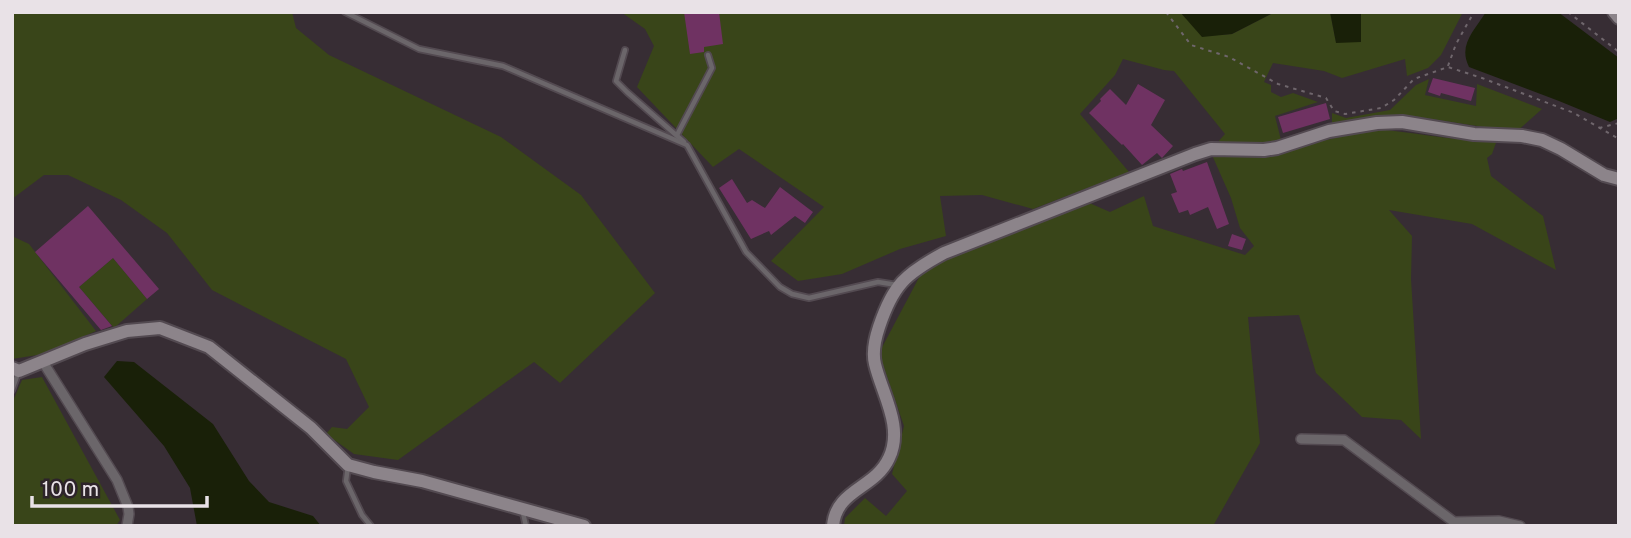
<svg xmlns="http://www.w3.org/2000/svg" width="1631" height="538" font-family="Overpass,sans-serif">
<rect width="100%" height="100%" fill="#372d34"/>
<g fill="#394519">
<polygon points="12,12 292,12 296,28 329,55 501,137 581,195 655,293 560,383 534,362 398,460 354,454 326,434 332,427 347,429 369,407 346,359 212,290 167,233 121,200 68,175 44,175 12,199"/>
<polygon points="621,12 1180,12 1203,36 1232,34 1275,12 1330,12 1336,42 1360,42 1361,12 1463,12 1441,55 1428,68 1407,76 1405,59 1342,78 1324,71 1273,63 1264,82 1271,85 1271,92 1281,97 1293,93 1318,102 1275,116 1281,140 1259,143 1215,145 1225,134 1174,71 1164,70 1123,59 1115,75 1080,114 1129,172 1033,209 982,195 940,196 946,236 900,249 842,274 798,281 771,261 824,207 739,149 713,167 637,87 654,46 645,29"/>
<polygon points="1429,79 1425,95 1476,106 1477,84 1542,109 1516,132 1406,115 1366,118 1332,124 1332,113 1346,118 1390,110 1416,85"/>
<path d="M 1375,129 C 1415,132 1456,142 1497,140 L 1492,154 L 1487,158 L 1491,176 L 1543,216 L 1556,270 L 1472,224 L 1389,210 L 1412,236 L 1411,279 L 1421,439 L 1401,420 L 1362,417 L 1316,373 L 1299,315 L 1248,317 L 1260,443 L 1213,526 L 844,526 L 845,518 L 865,498 L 886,516 L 907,491 L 892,474 L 904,426 L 879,353 L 923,270 L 1046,216 L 1087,202 L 1110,212 L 1144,196 L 1153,226 L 1245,255 L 1254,246 L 1240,228 L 1231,198 L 1212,155 L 1223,153 L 1276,156 L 1313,143 Z"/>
<polygon points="12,236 29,244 96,331 44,354 12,359"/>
<polygon points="113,258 147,299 114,328 79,287"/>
<polygon points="42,377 120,520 116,526 12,526 12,403 22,380"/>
</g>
<g fill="#192008">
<polygon points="1180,12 1275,12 1232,34 1202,37"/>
<polygon points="1330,12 1361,12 1361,42 1336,43"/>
<path d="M 1486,12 L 1558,12 L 1619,58 L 1619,118 L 1610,122 L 1559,101 L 1469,67 C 1458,45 1474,31 1486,12 Z"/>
<polygon points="117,361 134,362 213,424 249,481 269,502 313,516 321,526 197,526 190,488 164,446 104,377"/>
</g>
<g fill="#6f3262">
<polygon points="684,12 719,12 723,44 704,47 704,52 690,54"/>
<polygon points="1433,78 1475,88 1471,101 1441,93 1440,96 1428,92"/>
<polygon points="1138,84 1165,100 1151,125 1173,146 1162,158 1157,153 1142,165 1123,144 1122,145 1089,113 1101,101 1100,99 1110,89 1126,105"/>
<polygon points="1326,103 1330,119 1283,133 1278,117"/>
<polygon points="1207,162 1229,224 1217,229 1208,207 1190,215 1188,210 1179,213 1171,194 1177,192 1170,174 1182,169 1183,171"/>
<polygon points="732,179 747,203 752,200 765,208 780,187 813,212 805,223 795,216 771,235 769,231 751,239 719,188"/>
<polygon points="88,206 159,289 147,299 113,258 79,287 112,326 101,330 35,252"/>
<polygon points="1232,234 1246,239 1242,250 1228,246"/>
</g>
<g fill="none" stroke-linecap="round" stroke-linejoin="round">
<g stroke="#534a51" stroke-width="8">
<g id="lane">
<polyline points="345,12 419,49 503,66 687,145 746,252 780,287 792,294 809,298 878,282 897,285"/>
<polyline points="625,50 616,81 627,92 684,142"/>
<polyline points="677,135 712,68 708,55"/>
<polyline points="12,390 19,371"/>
<polyline points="348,466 346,481 362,515 371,526"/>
<polyline points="523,513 526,526"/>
</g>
</g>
<g stroke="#534a51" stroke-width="12">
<g id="street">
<polyline points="43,362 117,480 128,507 129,514 127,526"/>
<polyline points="1301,439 1344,440 1454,522 1499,521 1520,526"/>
</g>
</g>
<g stroke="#534a51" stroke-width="16">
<g id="secondary">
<polyline points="1614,12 1619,18"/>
<polyline points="12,368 19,371 85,344 127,331 160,328 209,347 311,428 348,465 374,472 422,481 584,526"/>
<path d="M 833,526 C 836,489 875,489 889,458 C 904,427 882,394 875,364 C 872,352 875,339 879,327 C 893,285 905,274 944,253 L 1195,154 L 1211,149 L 1264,150 L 1277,148 L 1329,131 L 1377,123 L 1402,122 L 1474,134 L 1522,136 L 1542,140 L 1561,149 L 1604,175 L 1619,179"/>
</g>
</g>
<g stroke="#6f666c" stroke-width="2" stroke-dasharray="3.5 5" stroke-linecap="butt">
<polyline points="1166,12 1191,45 1229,57 1278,84 1326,98 1334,111 1345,114 1381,108 1394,100 1414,79 1448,67 1482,78 1574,113 1619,139"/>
<polyline points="1568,12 1619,52"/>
<polyline points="1448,66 1456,44 1474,12"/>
<polyline points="1599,128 1619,123"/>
</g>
<use href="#lane" stroke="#6b666a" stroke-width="4.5"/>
<use href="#street" stroke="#6b666a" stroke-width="9"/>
<use href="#secondary" stroke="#8c848a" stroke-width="12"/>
</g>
<rect width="1631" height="538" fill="none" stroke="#e9e2e7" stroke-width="28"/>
<path d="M32 496v10h175v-10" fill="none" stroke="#e9e2e7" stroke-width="3.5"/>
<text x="42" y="496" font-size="21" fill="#e9e2e7" stroke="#2d232a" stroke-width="5" paint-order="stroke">100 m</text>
</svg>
